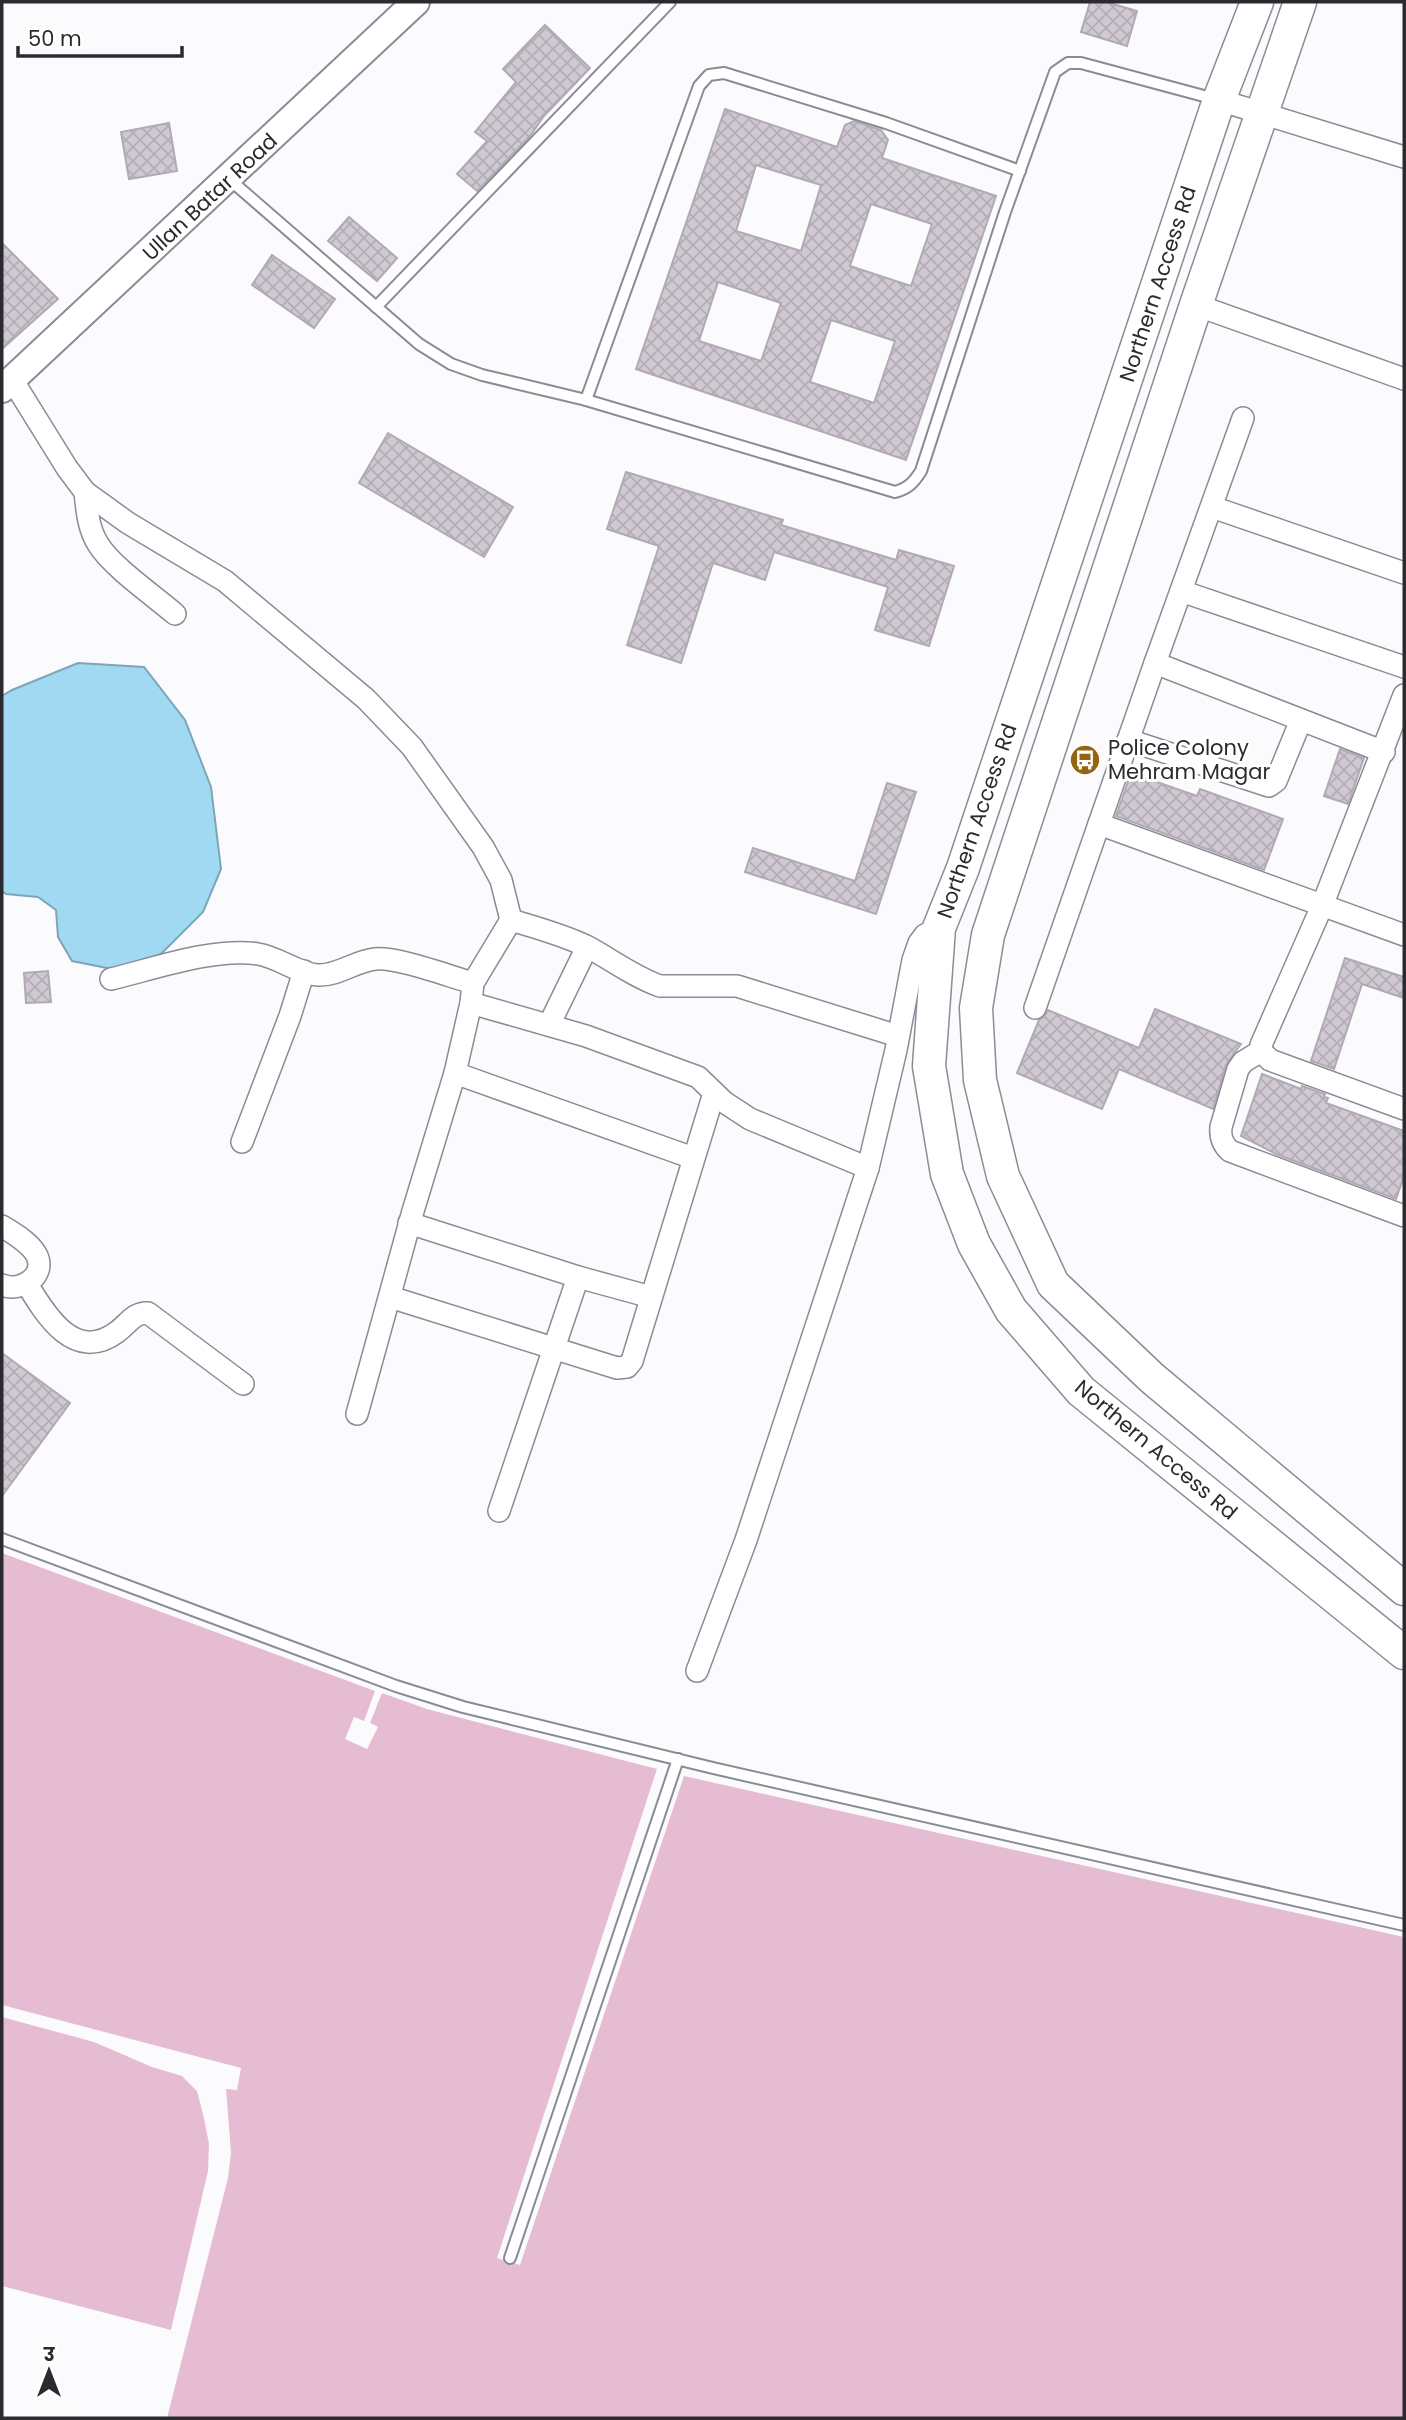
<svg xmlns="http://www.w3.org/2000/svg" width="1406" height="2420" font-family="Poppins,'Noto Sans Devanagari',sans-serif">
<defs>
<pattern id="building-cross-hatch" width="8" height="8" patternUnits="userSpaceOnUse" patternTransform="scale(1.75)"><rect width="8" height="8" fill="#d0c9d3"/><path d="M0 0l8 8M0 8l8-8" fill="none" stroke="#b3adb5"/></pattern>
</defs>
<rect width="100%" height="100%" fill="#fbfbfe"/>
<g fill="#e6bcd2">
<polygon points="2,1553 375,1691 364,1721 354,1717 345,1739 367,1749 378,1727 370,1723 382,1693 427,1709 657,1769 497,2258 520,2265 684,1776 1404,1937 1404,2418 167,2418 228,2178 231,2152 226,2089 237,2090 241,2068 2,2005"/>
<polygon points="2,2017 94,2042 152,2067 182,2076 197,2091 204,2118 209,2144 208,2171 171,2330 2,2286"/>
</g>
<polygon fill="#a0d9f1" stroke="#7da5b7" stroke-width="2" points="78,663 144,667 185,720 211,787 221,869 203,912 161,954 122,971 72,961 58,937 56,910 38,897 6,894 2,891 2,696 12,690"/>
<g fill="url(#building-cross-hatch)" stroke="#b0aab3" stroke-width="2" fill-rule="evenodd">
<polygon points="1090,2 1106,2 1137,11 1127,46 1081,32"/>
<polygon points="545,25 590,68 544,116 530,136 477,191 457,174 487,141 475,132 516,82 503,69"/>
<path d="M 725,109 L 837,147 L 845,125 L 854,121 L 881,130 L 888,140 L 882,158 L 996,196 L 906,460 L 636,369 ZM 756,165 L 821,185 L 801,251 L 736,231 ZM 871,204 L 932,224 L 911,286 L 850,266 ZM 718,282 L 781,303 L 761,361 L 699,341 ZM 831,320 L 895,341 L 874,403 L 810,382 Z"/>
<polygon points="169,123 177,171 129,179 121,132"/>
<polygon points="349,217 397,258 377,281 328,241"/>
<polygon points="2,243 58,299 2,349"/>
<polygon points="272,255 335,299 314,328 252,285"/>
<polygon points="388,433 513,507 484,557 359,483"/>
<polygon points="626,472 783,520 781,525 896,560 899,550 954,566 929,646 875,630 888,587 774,552 765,580 713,563 681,663 627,645 659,546 607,529"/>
<polygon points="1340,749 1364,758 1348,804 1324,796"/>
<polygon points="1131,773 1197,796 1200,789 1283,819 1264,870 1116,816"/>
<polygon points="887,783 916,792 876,914 745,872 753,848 855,881"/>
<polygon points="1345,958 1404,977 1404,998 1362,984 1334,1069 1311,1061"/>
<polygon points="48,971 51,1002 26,1003 24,973"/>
<polygon points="1155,1009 1241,1044 1226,1065 1213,1109 1119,1069 1102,1109 1017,1073 1039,1020 1044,1017 1048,1010 1139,1048"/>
<polygon points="1262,1074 1301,1089 1302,1086 1325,1094 1324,1097 1328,1098 1326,1103 1404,1131 1404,1176 1396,1199 1276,1154 1241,1136"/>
<polygon points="2,1353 70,1403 2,1496"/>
</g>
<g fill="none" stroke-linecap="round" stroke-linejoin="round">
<g stroke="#8b8b96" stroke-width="14">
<g id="service">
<path d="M 229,179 L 419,344 L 451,364 L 482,375 L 586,400 L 895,492 C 909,488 914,482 921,471 L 1005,212 L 1055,72 L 1068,63 L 1081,63 L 1215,99"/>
<polyline points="376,307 670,2"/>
<polyline points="586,400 699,86 709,75 724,73 886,123 1020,171"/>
<polyline points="2,1539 396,1686 463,1707 713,1768 1404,1925"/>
<polyline points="510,2258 678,1759"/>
</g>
</g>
<g stroke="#8b8b96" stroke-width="24">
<g id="minor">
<polyline points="1219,100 1404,157"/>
<polyline points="1196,305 1404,379"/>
<polyline points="13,381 67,468 85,492 128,523 225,581 366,699 412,747 483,847 501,880 511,920 473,983 471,1003 455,1073 413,1211 357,1414"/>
<path d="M 85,492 C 87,510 88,528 98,544 C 112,567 153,595 175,614"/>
<polyline points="1212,507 1404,573"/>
<polyline points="1181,591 1404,667"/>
<polyline points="1155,663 1384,752"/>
<polyline points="1404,695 1322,906 1261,1045 1261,1051 1270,1060 1404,1109"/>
<polyline points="1128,740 1269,786 1276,781 1301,720"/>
<polyline points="1099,824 1404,935"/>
<path d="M 511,920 C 537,928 564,935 588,947 C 612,960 634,977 660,986 L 737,986 L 898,1036"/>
<path d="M 111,979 C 153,969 215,947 258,954 C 278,957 299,974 318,975 C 338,976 355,961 375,959 C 398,957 448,976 473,983"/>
<polyline points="471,1003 586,1036 698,1077 724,1102 750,1119 868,1168"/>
<polyline points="1035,1008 1155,663 1243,418"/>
<polyline points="549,1025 587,947"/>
<path d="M 1261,1051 L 1243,1062 L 1238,1069 L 1221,1127 C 1220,1137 1222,1144 1230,1151 L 1404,1216"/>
<polyline points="455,1073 693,1158"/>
<polyline points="242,1142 290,1016 304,971"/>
<polyline points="409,1223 578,1277 651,1297"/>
<path d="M 2,1226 C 13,1233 29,1242 36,1254 C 48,1275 21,1293 2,1285"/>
<path d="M 27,1284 C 46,1316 75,1363 117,1332 C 128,1324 134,1312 148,1313 L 243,1384"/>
<polyline points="390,1297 617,1368 627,1367 632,1361 714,1093"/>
<polyline points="499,1511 578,1277"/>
<polyline points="697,1671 746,1540 868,1168 896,1050 913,960 919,943 925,935 939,928"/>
</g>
</g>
<g stroke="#8b8b96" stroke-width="30">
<polyline id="tertiary" points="2,389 416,2"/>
</g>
<g stroke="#8b8b96" stroke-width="35">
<g id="secondary">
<polyline points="1257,2 1219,100 963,868 939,928 929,1066 947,1174 974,1244 1011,1310 1081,1391 1404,1653"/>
<polyline points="1300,2 1196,305 988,935 976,1008 980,1080 1003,1176 1053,1284 1152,1378 1404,1589"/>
</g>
</g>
<use href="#service" stroke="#fff" stroke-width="10"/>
<use href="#minor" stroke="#fff" stroke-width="21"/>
<use href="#tertiary" stroke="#fff" stroke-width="26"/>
<use href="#secondary" stroke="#fff" stroke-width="32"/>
</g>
<defs>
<g id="bus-disc" transform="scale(1.575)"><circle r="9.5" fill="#936512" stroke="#fff"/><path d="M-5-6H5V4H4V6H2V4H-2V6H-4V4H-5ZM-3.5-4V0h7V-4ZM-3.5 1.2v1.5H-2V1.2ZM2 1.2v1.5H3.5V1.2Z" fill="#fff"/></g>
</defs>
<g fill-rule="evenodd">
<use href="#bus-disc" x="1085" y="760"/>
</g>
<g text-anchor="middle" stroke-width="6" stroke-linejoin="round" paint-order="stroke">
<g font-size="21" fill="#2b2b2f" stroke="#fff">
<text transform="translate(210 197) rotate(-43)" y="7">Ullan Batar Road</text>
<text transform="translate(1158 284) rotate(-72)" y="7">Northern Access Rd</text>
<text transform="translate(977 821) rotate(-71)" y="7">Northern Access Rd</text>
<text transform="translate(1156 1450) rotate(40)" y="7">Northern Access Rd</text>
</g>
<g font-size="21" fill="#2b2b2f" stroke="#fff" text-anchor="start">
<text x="1108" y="755">Police Colony<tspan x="1108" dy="24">Mehram Magar</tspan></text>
</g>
</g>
<rect width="1406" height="2420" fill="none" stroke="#2b2b2f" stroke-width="7"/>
<g transform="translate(49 2371)" stroke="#ffffff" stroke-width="5" paint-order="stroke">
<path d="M0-5L12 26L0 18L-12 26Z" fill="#2b2b2f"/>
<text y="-10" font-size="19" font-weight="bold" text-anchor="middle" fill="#2b2b2f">उ</text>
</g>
<path d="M18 46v10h164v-10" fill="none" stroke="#2b2b2f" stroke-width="3.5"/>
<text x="28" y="46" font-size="21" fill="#2b2b2f" stroke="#ffffff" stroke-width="5" paint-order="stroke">50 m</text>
</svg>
